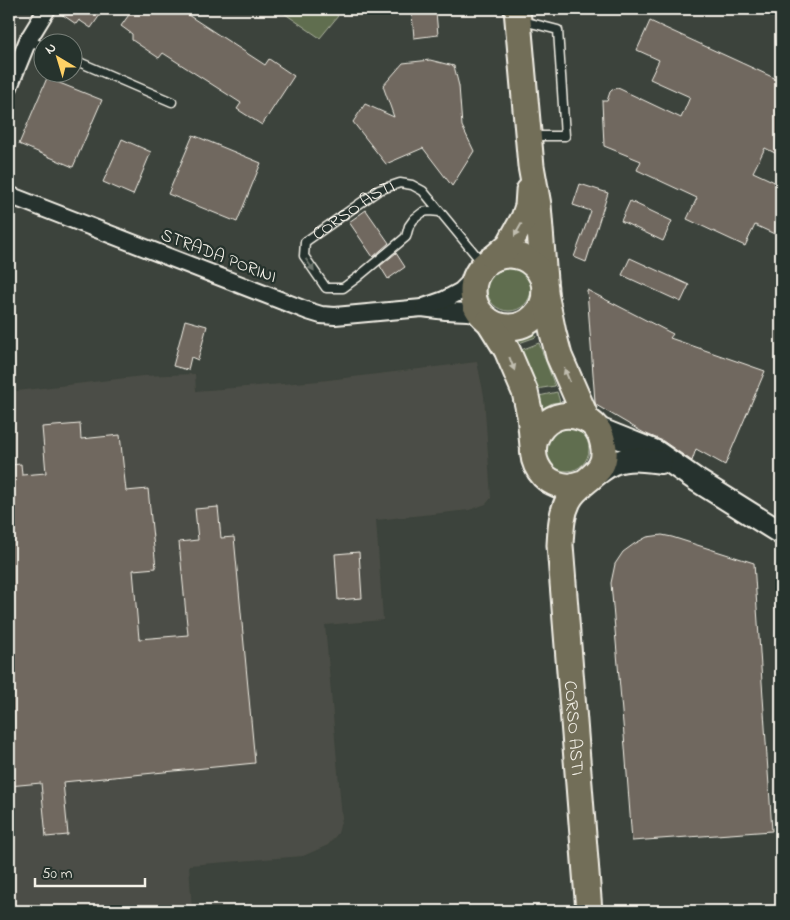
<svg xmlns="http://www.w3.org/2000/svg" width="790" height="920" font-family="'Indie Flower',sans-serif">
<rect width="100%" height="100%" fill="#3c433c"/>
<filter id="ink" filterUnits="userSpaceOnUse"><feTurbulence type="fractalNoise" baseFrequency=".02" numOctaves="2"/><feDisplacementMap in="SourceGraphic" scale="10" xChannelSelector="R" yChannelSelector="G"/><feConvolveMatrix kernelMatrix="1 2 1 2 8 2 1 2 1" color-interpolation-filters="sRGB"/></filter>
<g filter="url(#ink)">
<polygon fill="#4c4e46" points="477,362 484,396 491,498 486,504 469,510 376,520 383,620 325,625 342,818 338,833 328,845 303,856 189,865 192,911 9,911 9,392 143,376 195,374 196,391 320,381"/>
<g fill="#606e50" stroke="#aab09c">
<polygon points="278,9 330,9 338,16 320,38"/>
<circle cx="509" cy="289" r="22"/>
<polygon points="534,330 536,337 519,343 516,336"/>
<polygon points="539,343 555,386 536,389 521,350"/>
<polygon points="557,392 560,402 552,403 543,408 539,396"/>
<circle cx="567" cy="449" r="22"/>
</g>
<g fill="#70685f" stroke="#f4f1e8">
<polygon points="57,9 104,9 91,28 79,20 76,24 57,11"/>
<polygon points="133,9 192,9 188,15 265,65 269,59 294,76 262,125 237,109 241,103 163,53 159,58 132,40 132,34 121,26"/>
<polygon points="436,12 438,35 414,38 412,14"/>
<polygon points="650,21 781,81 781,156 765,148 753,172 781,185 781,237 755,225 745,246 687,219 697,198 637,170 641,161 604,146 602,101 607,101 610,92 612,90 617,88 620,89 681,118 690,97 650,79 659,60 637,50"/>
<polygon points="430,60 454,66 459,86 462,126 474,151 452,186 423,148 386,164 353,122 365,104 394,117 383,86 403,63"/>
<polygon points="47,78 102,100 73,167 19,144"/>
<polygon points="193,135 261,163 237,222 168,194"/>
<polygon points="122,139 151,152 133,195 103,182"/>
<polygon points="580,184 608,193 586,262 574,257 591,211 573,205"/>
<polygon points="630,201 672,221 663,241 621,221"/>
<polygon points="366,210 389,243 373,257 349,222"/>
<polygon points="396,253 405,267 388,279 380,266"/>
<polygon points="630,258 689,285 681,302 622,275"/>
<polygon points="587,290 673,334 670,338 765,371 725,465 696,449 692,461 663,441 644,433 596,405 595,402"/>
<polygon points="185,320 207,326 198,360 191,357 188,370 173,366"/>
<polygon points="80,424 81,439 120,435 126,491 148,489 156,568 133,570 139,639 188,635 179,542 198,540 195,509 218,507 221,538 234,537 255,763 63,782 68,835 46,837 41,783 9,786 9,465 21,464 22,475 46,473 42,427"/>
<polygon points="662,535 672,537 754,563 772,831 632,841 625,747 611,583 615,564 623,552 634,544 647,537"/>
<polygon points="359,552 362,598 338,600 335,554"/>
</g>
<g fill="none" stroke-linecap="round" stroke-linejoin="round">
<g stroke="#f4f1e8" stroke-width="11">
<g id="lane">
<polyline points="523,21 558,30 565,136 532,136"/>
<polyline points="28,40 42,46"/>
<polyline points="72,59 172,102"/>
<path id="s1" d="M 440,212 L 429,211 L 423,212 L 414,219 L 409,226 L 406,237 L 358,277 L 343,288 L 326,288 L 304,256 L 305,242 L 379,190 L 400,183 L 412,185 L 423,191 L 484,265"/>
</g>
</g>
<g stroke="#f4f1e8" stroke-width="20">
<g id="street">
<polyline points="9,87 28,40 47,9"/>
<polyline points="9,195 308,311 321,315 335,316 422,308 446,311 468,312 483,315"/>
<polyline points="424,307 444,300 461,291 477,275"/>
</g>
</g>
<g stroke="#f4f1e8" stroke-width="26">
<g id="secondary">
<polyline points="596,428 656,452 698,481 781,533"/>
<path d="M 594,476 C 600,472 607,466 614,463 C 629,457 645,460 661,462"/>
</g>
</g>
<g stroke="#f4f1e8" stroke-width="29">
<g id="primary">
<polyline points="517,9 531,166 538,205 544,280"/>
<circle cx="509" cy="291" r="36"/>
<polyline points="494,258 509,245 524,218 528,206 529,191"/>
<polyline points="545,293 553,333 559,356 587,420"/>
<polyline points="489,321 507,350 525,392 530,415 533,446"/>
<path id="s2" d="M 583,483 C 579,484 575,485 572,486 C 562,487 551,483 544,476 C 517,447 546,404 582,418 C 594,422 601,432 603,443 C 611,476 578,479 568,501 C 561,515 561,530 560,545 L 589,911"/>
</g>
</g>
<use href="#lane" stroke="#26332d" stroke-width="8"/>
<use href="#street" stroke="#26332d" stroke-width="16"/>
<use href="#secondary" stroke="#26332d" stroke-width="22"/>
<use href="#primary" stroke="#726e59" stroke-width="25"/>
</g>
<defs><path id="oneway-solid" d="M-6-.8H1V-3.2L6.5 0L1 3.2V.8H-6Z" transform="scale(1.25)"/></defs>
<g fill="#c0bdaf">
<use href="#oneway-solid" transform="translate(518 230) rotate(119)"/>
<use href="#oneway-solid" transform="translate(512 364) rotate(69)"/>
<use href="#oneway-solid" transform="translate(567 375) rotate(-112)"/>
</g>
<use fill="#6e766e" href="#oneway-solid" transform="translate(310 265) rotate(55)"/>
</g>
<g text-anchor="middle" stroke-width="4.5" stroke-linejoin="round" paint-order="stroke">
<g font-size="18" fill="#f4f1e8" stroke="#26332d">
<text dy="6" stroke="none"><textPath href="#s1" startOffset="258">CORSO ASTI</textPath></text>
<text transform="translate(219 255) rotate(21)" y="6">STRADA PORINI</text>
<text dy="6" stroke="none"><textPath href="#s2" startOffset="474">CORSO ASTI</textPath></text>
</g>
</g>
<rect width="790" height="920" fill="none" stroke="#26332d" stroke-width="30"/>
<rect x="15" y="15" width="760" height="890" fill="none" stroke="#f4f1e8" stroke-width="2" filter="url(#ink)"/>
<g transform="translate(58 58) rotate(322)"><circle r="24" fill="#26332d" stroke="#787f78"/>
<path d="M0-4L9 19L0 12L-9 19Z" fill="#ffd166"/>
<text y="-8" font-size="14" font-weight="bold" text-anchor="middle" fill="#f4f1e8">N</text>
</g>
<path d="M35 878v8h110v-8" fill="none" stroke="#f4f1e8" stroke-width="2.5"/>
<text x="42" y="878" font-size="15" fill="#f4f1e8" stroke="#26332d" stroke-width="4" paint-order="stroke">50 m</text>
</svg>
